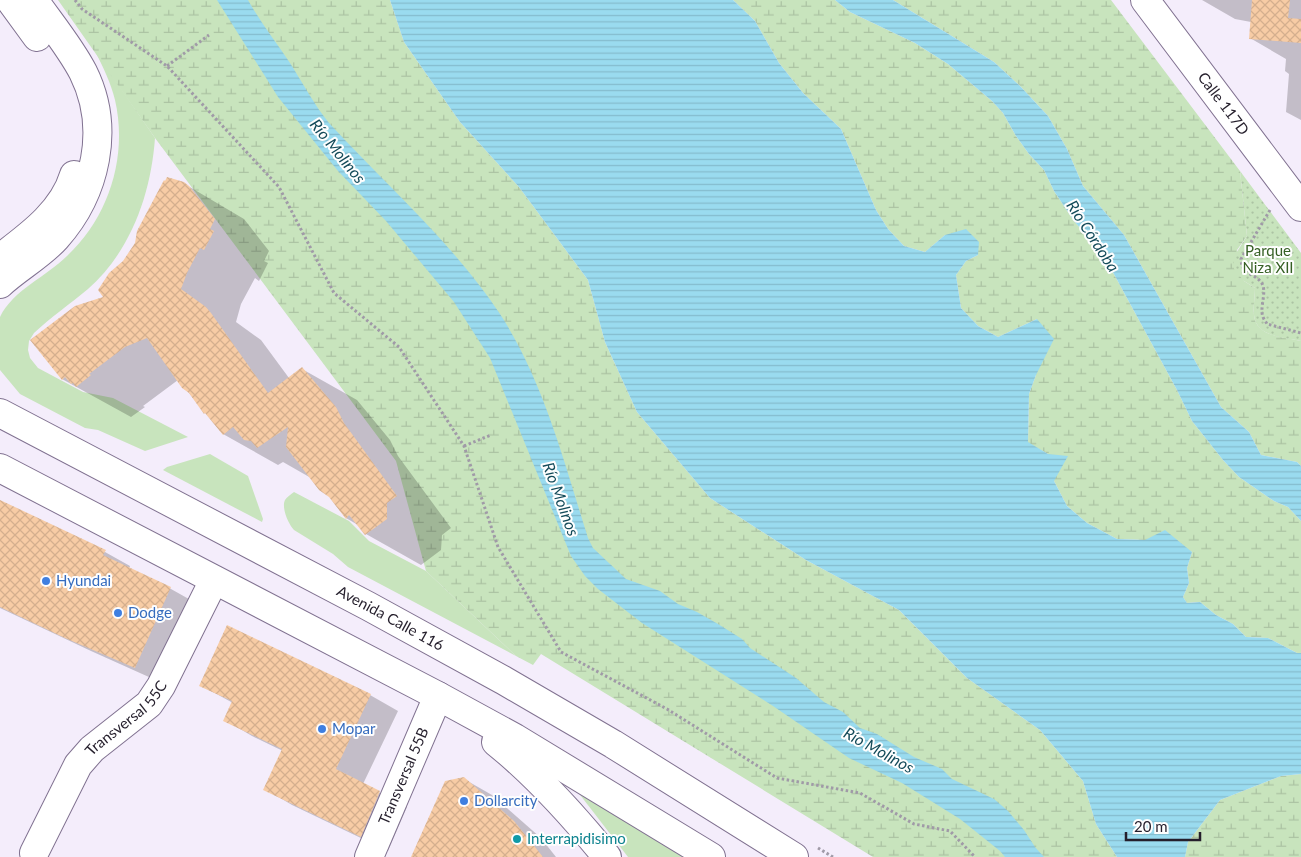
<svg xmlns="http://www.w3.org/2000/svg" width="1301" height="857" font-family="Lato,sans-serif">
<defs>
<pattern id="wetland-marsh" width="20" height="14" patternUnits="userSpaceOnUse" patternTransform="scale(1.25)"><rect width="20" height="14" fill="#c8e4bd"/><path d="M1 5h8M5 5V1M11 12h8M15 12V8" fill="none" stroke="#acc3a3"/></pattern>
<pattern id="park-dots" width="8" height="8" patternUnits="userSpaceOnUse" patternTransform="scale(1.25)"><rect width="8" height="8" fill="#c8e4bd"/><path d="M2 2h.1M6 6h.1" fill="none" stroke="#acc3a3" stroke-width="1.8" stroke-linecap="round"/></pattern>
<pattern id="water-rules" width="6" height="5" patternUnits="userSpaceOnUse" patternTransform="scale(1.25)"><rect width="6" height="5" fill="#9adbef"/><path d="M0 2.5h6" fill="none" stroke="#85bccd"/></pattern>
<pattern id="building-cross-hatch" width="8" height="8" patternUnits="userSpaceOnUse" patternTransform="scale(1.25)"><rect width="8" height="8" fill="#f7cca5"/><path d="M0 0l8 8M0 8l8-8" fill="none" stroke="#d4af8e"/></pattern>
</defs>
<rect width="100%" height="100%" fill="#f4edfb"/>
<g fill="#c8e4bd">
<path d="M 95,51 L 155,138 C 151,194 131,251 88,289 C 70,304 51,317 34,333 L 29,341 L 28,350 L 30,358 L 38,368 L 83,392 L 113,398 L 188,437 L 145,451 L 98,430 L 85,428 L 20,394 L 0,370 L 0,317 C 13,290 46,277 67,256 C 109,217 128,156 115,100 C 111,83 103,67 95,51 Z"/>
<polygon points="210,454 248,476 263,519 262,522 163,470 167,467"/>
<path d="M 294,492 L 349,521 L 369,541 L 426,571 L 516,656 L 348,567 L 333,554 L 294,530 C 289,525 281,508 285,500 C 287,497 291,494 294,492 Z"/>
<polygon points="574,787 685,857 628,857"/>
</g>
<g fill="url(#wetland-marsh)">
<polygon points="58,0 390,0 404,42 460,122 519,187 588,280 605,342 637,412 710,498 806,560 899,610 967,678 1040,730 1083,781 1096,824 1117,857 873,857 541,654 533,665 516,656 426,571 396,461 155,138"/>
<polygon points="733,0 835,0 850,12 915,43 948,64 992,101 1003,113 1016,136 1029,154 1044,170 1054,191 1074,221 1103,254 1177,390 1192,421 1223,460 1239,477 1274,501 1288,507 1301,521 1301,653 1297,653 1268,638 1246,637 1233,624 1216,615 1200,602 1187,603 1183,597 1189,583 1187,568 1192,552 1145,540 1117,539 1087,523 1067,506 1054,481 1048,454 1028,443 1029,394 1036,375 1037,319 998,337 978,326 961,308 956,275 966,261 978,255 945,235 925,252 904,246 888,229 876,210 841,129 803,93 779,63 755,21"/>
<path d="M 893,0 L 1111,0 L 1240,171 L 1247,236 L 1237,250 L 1244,281 L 1255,288 C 1255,297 1253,306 1254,315 C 1256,337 1284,337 1301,341 L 1301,466 L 1297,462 L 1261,455 L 1249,432 L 1221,407 L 1124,235 L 1083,186 L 1067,149 L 1048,116 L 1021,87 L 994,62 Z"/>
<polygon points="1301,774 1301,857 1185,857 1188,842 1220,800 1281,776"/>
</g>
<path fill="url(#park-dots)" d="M 1240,171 L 1301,253 L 1301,341 C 1283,337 1256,337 1254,315 C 1253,306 1255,297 1255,288 L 1244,281 L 1234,269 L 1233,258 L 1247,236 Z"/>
<g fill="url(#water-rules)">
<path d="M 217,0 L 248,0 C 260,22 276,42 290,63 C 302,82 315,106 329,123 C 387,186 452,242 500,314 C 544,382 564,462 588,538 L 593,548 L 626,579 L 660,591 L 678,604 L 697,612 L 718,624 L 742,639 L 750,648 L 796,678 L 824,702 L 843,712 L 860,728 L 877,734 L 914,757 L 942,769 L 952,779 L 994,799 L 1008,811 L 1024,830 L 1035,847 L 1044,857 L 1005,857 L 1000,851 L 960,819 L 902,783 L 849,758 L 773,706 L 642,623 L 598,589 L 585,576 L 571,556 L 490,358 L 454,302 L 386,221 L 338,171 L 278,97 Z"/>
<polygon points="390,0 733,0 755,21 779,63 803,93 841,129 876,210 888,229 904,246 925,252 945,235 966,229 979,242 978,255 966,261 956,275 961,308 978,326 998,337 1037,319 1054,339 1036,375 1029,394 1028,442 1048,454 1068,456 1054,481 1067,506 1087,523 1117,539 1145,540 1165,530 1192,552 1187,568 1189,583 1183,597 1187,603 1200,602 1216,615 1233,624 1246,637 1268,638 1297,653 1301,653 1301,774 1281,776 1220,800 1188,842 1185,857 1117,857 1096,824 1083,781 1040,730 967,678 899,610 806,560 710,498 637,412 605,342 588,280 519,187 460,122 404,42"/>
<polygon points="835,0 893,0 994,62 1021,87 1048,116 1067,149 1083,186 1124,235 1221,407 1249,432 1261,455 1297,462 1301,466 1301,521 1288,507 1274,501 1239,477 1223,460 1192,421 1177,390 1103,254 1074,221 1054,191 1044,170 1029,154 1016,136 1003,113 992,101 948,64 915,43 850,12"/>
</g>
<g fill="#0003">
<polygon points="1202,0 1301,0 1301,120 1286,112 1289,74 1285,71 1286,59 1250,38 1251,22 1235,19"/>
<polygon points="183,183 244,219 269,251 264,261 268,263 259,281 255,278 241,304 236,322 261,340 289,378 302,369 357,400 390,440 398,456 451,528 442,535 441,550 421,565 366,534 358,525 346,518 330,496 311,478 283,462 278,465 223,434 178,380 143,406 145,407 131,417 62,379 124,262"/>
<polygon points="1,502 105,552 130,566 129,569 171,589 196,603 160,682 91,651 0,608"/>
<polygon points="200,685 370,695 398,711 363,784 407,807 388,851 292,805 265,789 283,751 252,736 225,720 233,703"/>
<polygon points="464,779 492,795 541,838 556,857 412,857"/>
</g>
<g fill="url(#building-cross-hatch)">
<polygon points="1252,0 1290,0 1288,18 1301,19 1301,43 1249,39"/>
<polygon points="167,177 184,182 189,186 215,219 210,229 214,231 204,250 200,248 187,273 181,289 206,307 211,313 268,393 302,367 336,407 344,423 397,496 387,503 387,519 365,535 349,515 346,519 329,497 319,490 286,447 288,427 257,448 251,441 244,440 233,427 223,435 205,413 204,414 189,393 182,388 147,338 125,347 89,374 91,375 76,387 73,383 71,384 65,377 62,380 30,340 75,306 103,297 98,290 109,273 123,261 135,243 137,231 164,180 165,181"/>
<polygon points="0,500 106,550 103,555 171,587 135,668 65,638 0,607"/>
<polygon points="227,625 371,694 336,769 380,791 361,837 263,790 282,749 223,721 232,701 199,686"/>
<polygon points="464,777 514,821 543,857 411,857 445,781"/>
</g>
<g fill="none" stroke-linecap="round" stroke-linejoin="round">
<g stroke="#817291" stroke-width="30">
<g id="minor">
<path id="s1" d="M 1145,0 L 1301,207"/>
<path id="s2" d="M 34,853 L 78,765 L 92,749 L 149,704 L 161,686 L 214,580"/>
<path id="s3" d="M 369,857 L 438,696"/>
</g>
</g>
<g stroke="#817291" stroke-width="30">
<g id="major">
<polyline points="10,0 37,37"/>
<path d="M 0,258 C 29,236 63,212 74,175"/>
<path d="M 0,284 C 17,268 41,255 56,238 C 96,193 111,128 83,72 C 70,47 50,23 34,0"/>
<path id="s4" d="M 0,413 L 368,606 L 503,680 L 613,744 L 794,857"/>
<polyline points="0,468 438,696 515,738 711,857"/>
<path d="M 496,742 C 538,776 573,815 607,857"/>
</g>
</g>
<g stroke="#a09aa7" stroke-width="3" stroke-dasharray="2.5 2.5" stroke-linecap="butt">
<polyline points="75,0 82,9 167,66 279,187 334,293 399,347 464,446 498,547 561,652 667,709 777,778 860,793 914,824 950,831 975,857"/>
<polyline points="167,66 209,35"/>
<path d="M 1270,210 L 1241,259 C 1242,276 1253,272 1261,282 C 1268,291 1259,307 1263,317 C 1264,320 1266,322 1267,324 L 1301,333"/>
<polyline points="464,446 491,435"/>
<polyline points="818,848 833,857"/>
</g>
<use href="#minor" stroke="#fff" stroke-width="28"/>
<use href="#major" stroke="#fff" stroke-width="28"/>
</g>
<g fill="#3f7fe0" stroke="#fefefe" stroke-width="2">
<circle cx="46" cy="581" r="5"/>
<circle cx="118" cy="613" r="5"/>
<circle cx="322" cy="729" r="5"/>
<circle cx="464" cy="801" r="5"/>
</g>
<circle fill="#0f9aa8" stroke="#fefefe" stroke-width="2" cx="517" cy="839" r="5"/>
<g text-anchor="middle" stroke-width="4" stroke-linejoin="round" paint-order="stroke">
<g font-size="15" fill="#251f2c" stroke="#fefefe">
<text dy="5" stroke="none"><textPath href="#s1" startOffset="130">Calle 117D</textPath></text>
<text dy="5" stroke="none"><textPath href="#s4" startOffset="441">Avenida Calle 116</textPath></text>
<text dy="5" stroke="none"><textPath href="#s2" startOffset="166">Transversal 55C</textPath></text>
<text dy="5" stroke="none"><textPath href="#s3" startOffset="88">Transversal 55B</textPath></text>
</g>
<g font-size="15" fill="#366024" stroke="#fefefe">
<text x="1268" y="256">Parque<tspan x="1268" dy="17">Niza XII</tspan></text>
</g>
<g font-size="15" fill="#366cbe" stroke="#fefefe" text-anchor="start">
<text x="56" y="586">Hyundai</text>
<text x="128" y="618">Dodge</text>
<text x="332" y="734">Mopar</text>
<text x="474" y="806">Dollarcity</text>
</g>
<g font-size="15" fill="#0d838f" stroke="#fefefe" text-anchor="start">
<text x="527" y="844">Interrapidisimo</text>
</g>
<g font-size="16" font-style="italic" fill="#144b5a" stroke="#fefefe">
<text transform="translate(338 151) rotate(51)" y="6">Río Molinos</text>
<text transform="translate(1093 236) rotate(57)" y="6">Río Córdoba</text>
<text transform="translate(561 499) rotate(70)" y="6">Río Molinos</text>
<text transform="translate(879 750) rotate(29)" y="6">Río Molinos</text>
</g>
</g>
<path d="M1126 832v8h74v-8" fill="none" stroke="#251f2c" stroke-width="2.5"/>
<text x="1134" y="832" font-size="15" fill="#251f2c" stroke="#fefefe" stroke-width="4" paint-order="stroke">20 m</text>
</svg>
